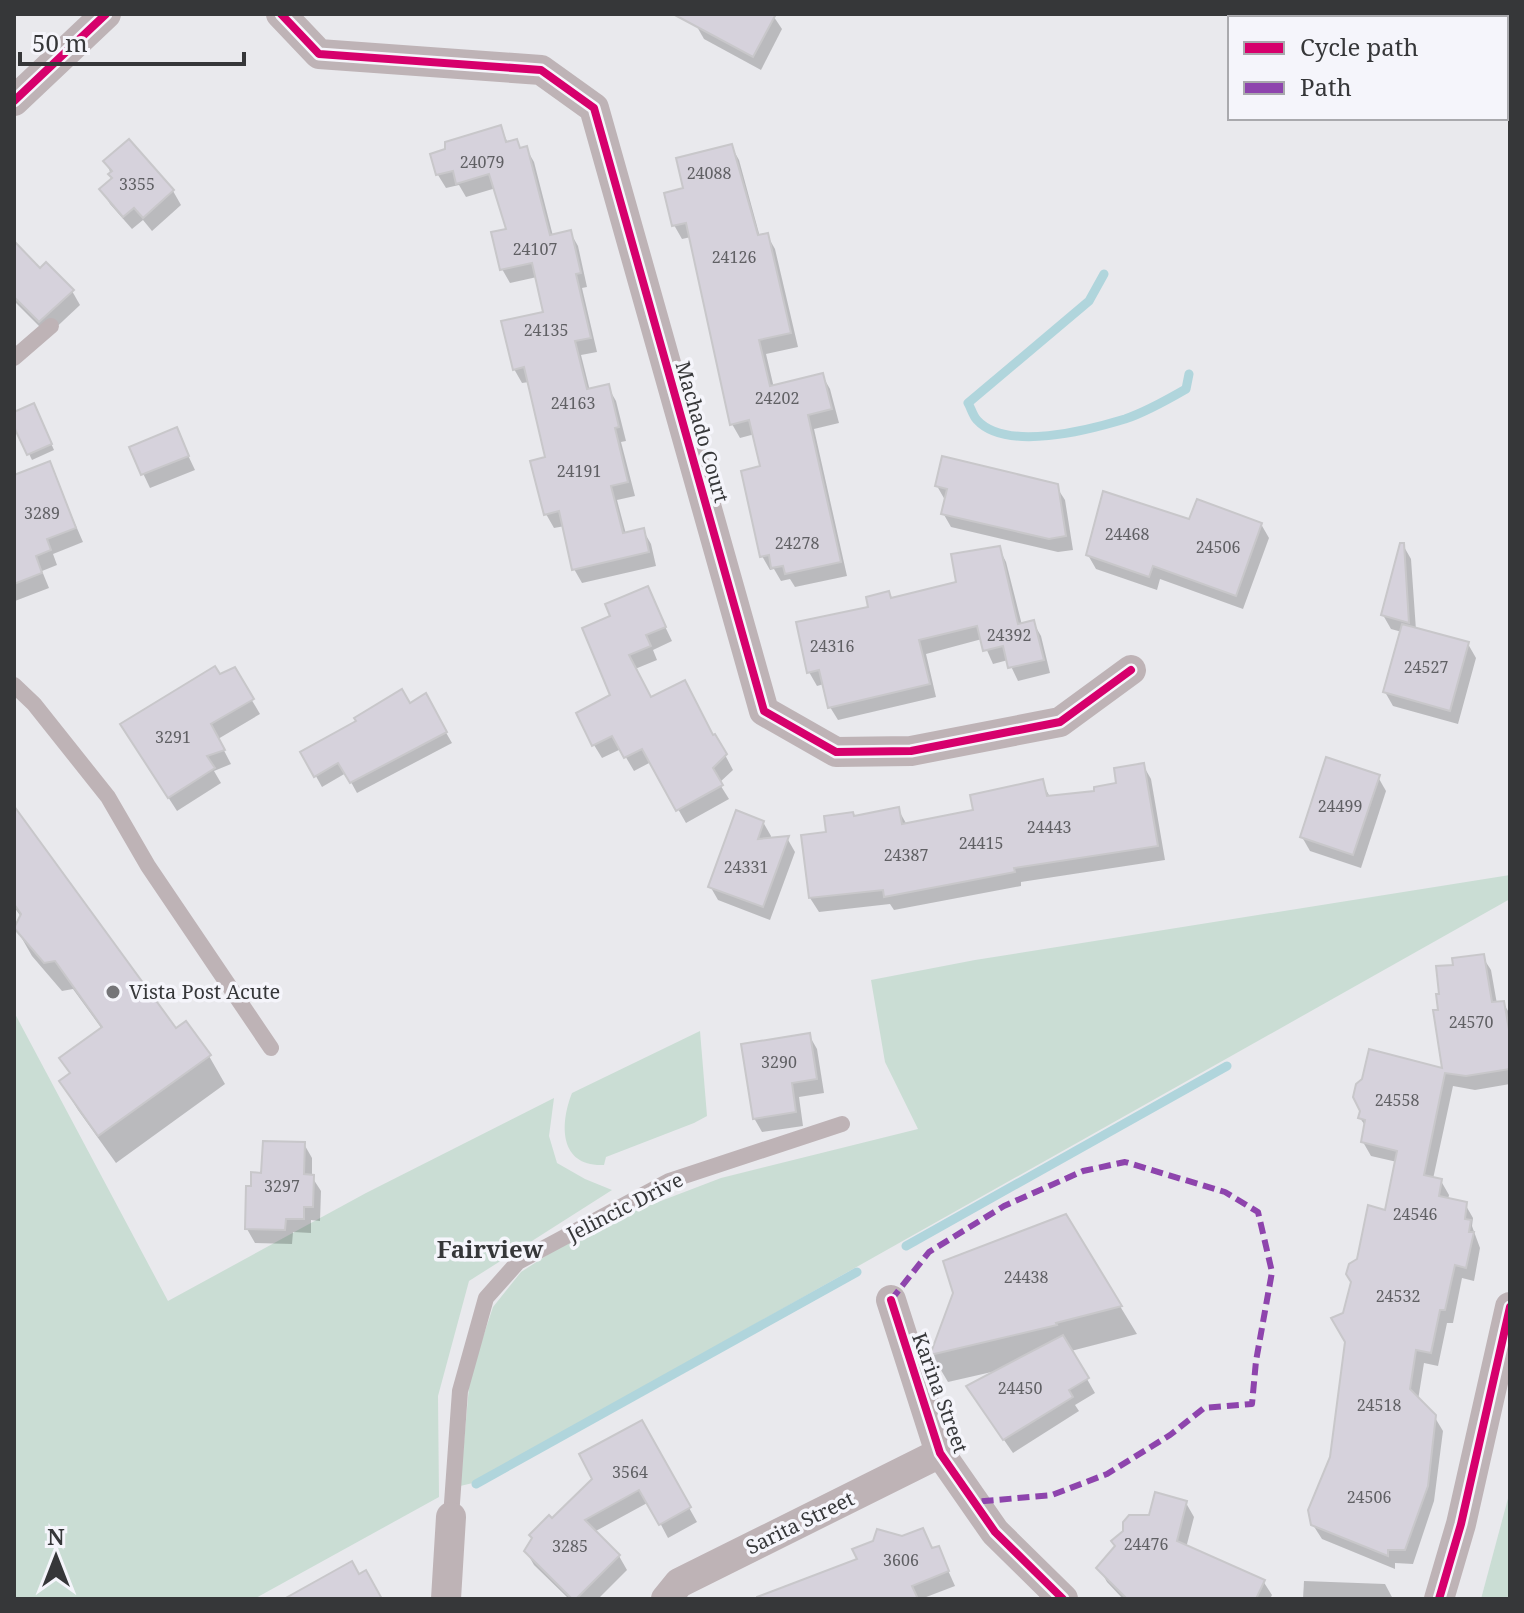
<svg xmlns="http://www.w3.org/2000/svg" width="1524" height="1613" font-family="'Noto Serif',serif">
<rect width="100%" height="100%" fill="#e9e9ed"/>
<g fill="#caddd4">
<polygon points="1510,875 1510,899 473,1483 460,1486 470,1376 493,1307 521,1272 558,1248 619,1217 721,1178 918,1129 885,1062 871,980 975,960"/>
<polygon points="14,1012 168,1301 366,1193 554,1098 549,1136 557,1163 585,1179 612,1190 469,1281 438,1396 439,1497 254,1599 14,1599"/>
<path d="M 700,1031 L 707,1116 L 694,1123 L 606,1157 L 604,1165 C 560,1167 559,1126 572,1093 Z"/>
<polygon points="1510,1491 1510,1599 1481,1599"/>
</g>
<g fill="#0003">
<polygon points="702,14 772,14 782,29 761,70 704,39 696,25"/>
<polygon points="500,127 508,143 521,150 526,148 534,162 553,236 570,232 578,246 587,287 582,288 597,352 581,355 590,391 608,387 616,401 626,441 621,442 635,496 617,500 626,534 643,530 651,544 656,566 582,583 574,569 565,526 554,528 546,514 548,459 529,382 522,383 514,369 546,313 537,277 510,283 502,269 509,230 496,188 466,197 459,185 446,188 438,175 432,155"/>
<polygon points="129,141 173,191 181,205 152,231 143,220 132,229 110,204 102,190 113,180 106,161"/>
<polygon points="731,146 739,160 760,237 767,235 775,249 798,347 766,354 774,388 822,375 830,389 839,423 814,429 847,576 795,587 790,579 781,581 774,569 770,570 762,556 763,468 755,434 740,438 732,424 691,237 682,239 674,225 686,190"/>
<polygon points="14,253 72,291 80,305 48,335 14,301"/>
<polygon points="37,412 54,450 32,460 14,422 14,415"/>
<polygon points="176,430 195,470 150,488 131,448"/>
<polygon points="49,464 83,542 53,554 57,565 42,571 49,588 15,601 14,478"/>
<polygon points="937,486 1056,486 1065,500 1073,550 1058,552 951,527 943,513 945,500"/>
<polygon points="1191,522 1261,524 1269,538 1243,609 1160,579 1157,590 1096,569 1088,555"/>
<polygon points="1403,545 1411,559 1416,630 1468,644 1476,658 1458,724 1393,706 1385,692 1402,632 1391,629 1383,615"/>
<polygon points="999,548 1006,562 1022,625 1033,622 1041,636 1050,673 1018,681 1008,660 993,664 982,639 926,654 936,697 838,720 830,707 824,684 817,686 809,672 871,608 888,593 892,600 958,584"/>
<polygon points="647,589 672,641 653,650 657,660 635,669 651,699 715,736 733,770 719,783 729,799 686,823 651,762 634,771 621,749 602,758 594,745 613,696 613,618"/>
<polygon points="234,670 260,714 218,739 231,764 214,771 221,783 177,811 130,738 219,677"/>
<polygon points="425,696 452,743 357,793 346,773 322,787 303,753"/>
<polygon points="1143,765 1151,779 1165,860 1021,882 1021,886 894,910 890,904 819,912 810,898 803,837 828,834 854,818 898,809 907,825 975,811 1042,782 1050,797 1097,793 1119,785"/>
<polygon points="1378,777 1386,791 1361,868 1310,851 1302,837"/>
<polygon points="14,809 175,1031 209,1056 225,1084 116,1163 78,1110 61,1082 71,1075 61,1058 102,1029 73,989 62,991 32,956 16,928 22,918 14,907"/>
<polygon points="763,822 771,836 770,840 787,838 795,852 770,920 718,900 710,886"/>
<polygon points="1482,956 1491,970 1497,1004 1503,1003 1510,1014 1510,1084 1475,1090 1453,1086 1433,1179 1441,1181 1449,1195 1448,1200 1465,1204 1473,1218 1472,1226 1480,1248 1474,1281 1462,1278 1453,1323 1447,1323 1438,1366 1424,1363 1418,1400 1434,1416 1443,1431 1434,1501 1413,1564 1395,1563 1395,1569 1322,1539 1313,1525 1332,1457 1359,1260 1387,1212 1397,1162 1371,1156 1363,1142 1366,1127 1360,1118 1444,1070 1440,1012 1455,967"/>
<polygon points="809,1035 817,1049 824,1093 799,1097 803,1126 762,1132 754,1118"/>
<polygon points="304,1144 312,1158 312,1177 321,1191 320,1221 311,1220 311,1233 293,1232 292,1244 255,1243 247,1229 253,1188 263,1175"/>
<polygon points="1065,1216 1137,1334 1071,1351 1095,1393 1075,1405 1079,1411 1013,1453 977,1401 996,1371 948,1382 932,1355 955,1293"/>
<polygon points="641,1422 697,1522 668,1538 649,1502 594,1532 619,1556 627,1570 598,1599 569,1599 534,1565 526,1551 552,1521 595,1479"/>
<polygon points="1186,1503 1194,1517 1186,1548 1263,1581 1272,1595 1270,1599 1123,1599 1107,1582 1099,1568 1151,1517"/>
<polygon points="938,1548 955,1586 921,1599 801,1599"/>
<polygon points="1304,1581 1385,1584 1393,1599 1303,1599"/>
</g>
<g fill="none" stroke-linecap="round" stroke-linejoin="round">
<g stroke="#b0d5dc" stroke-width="9">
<path d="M 1104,274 L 1089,301 L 968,403 C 971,408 973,416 977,420 C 1006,452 1089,430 1125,419 C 1146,412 1167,400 1186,389 L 1189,374"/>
<polyline points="906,1246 1227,1066"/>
<polyline points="476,1484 857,1272"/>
</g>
</g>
<g fill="#d6d2dc" stroke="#c8c7ca" stroke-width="2">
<polygon points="673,14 776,14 753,57"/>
<polygon points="501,125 506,142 517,139 520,148 527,146 550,235 571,230 581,273 576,274 591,338 575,341 587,389 609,384 619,427 615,428 628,482 611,486 623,533 644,528 649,552 572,570 559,511 544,515 530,461 545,457 524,367 513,370 501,321 543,312 532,263 500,270 491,232 506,229 489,174 456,184 453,171 436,175 430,154 445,149 445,142"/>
<polygon points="129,139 174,190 143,218 134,208 123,217 99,189 112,178 108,174 112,171 103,161"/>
<polygon points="732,144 758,235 768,233 791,333 759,340 770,386 823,373 832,409 808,415 841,562 785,574 783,566 771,568 769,555 760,557 741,471 760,466 749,420 730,425 686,223 672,226 664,193 683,188 676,158"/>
<polygon points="14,241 40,268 46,262 74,290 39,322 14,297"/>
<polygon points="34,403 52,444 27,455 14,427 14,412"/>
<polygon points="177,427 189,456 141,475 129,447"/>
<polygon points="942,456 1058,484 1066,536 1049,539 941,514 947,489 935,486"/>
<polygon points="50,461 76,528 47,539 51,550 36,556 42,573 14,584 14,475"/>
<polygon points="1103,491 1189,519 1197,499 1262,523 1236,596 1153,566 1149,577 1086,555"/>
<polygon points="1400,543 1404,543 1409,623 1381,615"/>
<polygon points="1000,546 1018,624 1034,620 1044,660 1008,668 1003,646 983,651 977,626 919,640 930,684 828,708 819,670 807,673 796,622 868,607 866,597 889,591 891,598 956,582 951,554"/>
<polygon points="648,586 666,627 646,635 651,646 629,655 651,697 685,680 713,735 715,734 727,754 713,768 723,785 676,811 642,749 624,758 612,736 592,746 576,713 610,695 582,628 610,616 605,604"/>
<polygon points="1402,624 1469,642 1450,711 1383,692"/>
<polygon points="215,666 220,674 235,667 254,699 211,724 225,750 207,756 215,768 168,798 120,724"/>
<polygon points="402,689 410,703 426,693 447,732 350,783 338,763 314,777 300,752 356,721 354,718"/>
<polygon points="1326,757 1380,775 1353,855 1300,837"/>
<polygon points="1144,763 1158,846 1014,868 1015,872 884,897 883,890 809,898 801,835 826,832 824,816 853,812 854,816 899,807 902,824 973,810 970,795 1043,779 1047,796 1094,791 1094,787 1116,783 1114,768"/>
<polygon points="14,806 176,1028 186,1021 211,1055 98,1136 59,1081 70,1073 59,1058 102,1027 55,961 44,963 14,928 21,914 14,904"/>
<polygon points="736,810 764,821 758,839 789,836 763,907 708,887"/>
<polygon points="1484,954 1492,1002 1504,1001 1510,1035 1510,1069 1466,1076 1445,1073 1424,1175 1442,1179 1439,1196 1467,1202 1465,1219 1471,1220 1469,1232 1474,1232 1466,1268 1455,1265 1445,1310 1440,1310 1431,1353 1416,1350 1410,1389 1436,1415 1428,1486 1405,1550 1388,1550 1388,1556 1311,1525 1308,1510 1330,1457 1345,1342 1331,1318 1343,1313 1351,1282 1346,1274 1349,1264 1357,1259 1368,1205 1385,1210 1397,1151 1361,1142 1365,1120 1358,1118 1360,1111 1353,1097 1356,1084 1362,1079 1369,1049 1442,1068 1433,1010 1438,1010 1436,994 1439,994 1436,966 1453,965 1452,958"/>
<polygon points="810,1033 817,1079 792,1083 796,1112 753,1119 741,1044"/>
<polygon points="263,1141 305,1142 304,1174 314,1175 313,1207 304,1207 304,1219 286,1219 285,1230 245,1229 246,1186 251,1186 251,1172 261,1173"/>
<polygon points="1066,1214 1122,1306 1056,1323 1057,1325 930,1355 953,1293 943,1261"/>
<polygon points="1063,1335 1089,1378 1069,1390 1073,1397 1003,1440 966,1386"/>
<polygon points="642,1420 691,1507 659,1525 639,1490 585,1520 620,1555 576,1599 572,1599 524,1551 532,1538 529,1535 549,1515 552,1518 592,1479 579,1454"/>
<polygon points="1155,1492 1187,1501 1177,1541 1265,1580 1256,1599 1127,1599 1096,1568 1115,1546 1111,1541 1123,1531 1123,1522 1129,1515 1149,1515"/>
<polygon points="923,1528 932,1548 939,1546 949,1571 912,1586 918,1599 757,1599 757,1597 857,1559 852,1549 873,1541 877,1529 902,1536"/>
<polygon points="352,1561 359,1574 366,1570 382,1599 284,1599"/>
</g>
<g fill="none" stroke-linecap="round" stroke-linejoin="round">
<g stroke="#beb3b6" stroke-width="16">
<polyline points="14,358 51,326"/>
<polyline points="14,685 34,704 108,797 148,866 271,1048"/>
<polyline points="451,1517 460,1391 486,1298 518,1262 669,1181 842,1124"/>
</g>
<g stroke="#beb3b6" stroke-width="30">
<polyline points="281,14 319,54 541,70 594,108 764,711 836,752 911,751 1060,722 1131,670"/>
<polyline points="14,101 106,14"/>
<polyline points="891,1300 940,1453 995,1532 1063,1599"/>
<polyline points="446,1599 451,1517"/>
<polyline points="666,1599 679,1583 940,1453"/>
<polyline points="1439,1599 1461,1524 1510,1307"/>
</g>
<polyline stroke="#8e44ad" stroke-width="6" stroke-dasharray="12 6" stroke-linecap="butt" points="891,1300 929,1252 1004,1206 1083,1171 1125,1162 1225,1192 1258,1212 1272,1272 1256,1361 1252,1404 1204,1408 1170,1435 1107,1474 1052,1495 974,1502"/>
<g stroke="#f5f5fb" stroke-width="13">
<g id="cycleway">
<polyline points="281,14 319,54 541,70 594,108 764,711 836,752 911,751 1060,722 1131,670"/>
<polyline points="14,101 106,14"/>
<polyline points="891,1300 940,1453 995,1532 1063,1599"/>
<polyline points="1439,1599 1461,1524 1510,1307"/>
</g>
</g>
<use href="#cycleway" stroke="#d6006c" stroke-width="8"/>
</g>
<circle fill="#757578" stroke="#f5f5fb" stroke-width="3" cx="113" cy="992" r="8"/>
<g text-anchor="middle" stroke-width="7" stroke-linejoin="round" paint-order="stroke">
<g font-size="16" fill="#606064">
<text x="482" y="168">24079</text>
<text x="709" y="179">24088</text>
<text x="137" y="190">3355</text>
<text x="535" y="255">24107</text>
<text x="734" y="263">24126</text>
<text x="546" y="336">24135</text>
<text x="777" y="404">24202</text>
<text x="573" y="409">24163</text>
<text x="579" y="477">24191</text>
<text x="42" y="519">3289</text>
<text x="1127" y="540">24468</text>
<text x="797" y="549">24278</text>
<text x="1218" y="553">24506</text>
<text x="1009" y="641">24392</text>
<text x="832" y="652">24316</text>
<text x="1426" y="673">24527</text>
<text x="173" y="743">3291</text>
<text x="1340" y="812">24499</text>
<text x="1049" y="833">24443</text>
<text x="981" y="849">24415</text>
<text x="906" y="861">24387</text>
<text x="746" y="873">24331</text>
<text x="1471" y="1028">24570</text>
<text x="779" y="1068">3290</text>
<text x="1397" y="1106">24558</text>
<text x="282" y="1192">3297</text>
<text x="1415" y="1220">24546</text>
<text x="1026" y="1283">24438</text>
<text x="1398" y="1302">24532</text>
<text x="1020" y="1394">24450</text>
<text x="1379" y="1411">24518</text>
<text x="630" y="1478">3564</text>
<text x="1369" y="1503">24506</text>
<text x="1146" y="1550">24476</text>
<text x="570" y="1552">3285</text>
<text x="901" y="1566">3606</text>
</g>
<g font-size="20" fill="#363739" stroke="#f5f5fb">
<text transform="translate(702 432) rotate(74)" y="7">Machado Court</text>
<text transform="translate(625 1207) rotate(-27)" y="7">Jelincic Drive</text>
<text transform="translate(940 1393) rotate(70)" y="7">Karina Street</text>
<text transform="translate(800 1523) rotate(-26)" y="7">Sarita Street</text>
</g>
<g font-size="20" fill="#363739" stroke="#f5f5fb" text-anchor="start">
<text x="129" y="999">Vista Post Acute</text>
</g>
<g font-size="24" font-weight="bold" fill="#363739" stroke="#f5f5fb">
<text x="490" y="1258">Fairview</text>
</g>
</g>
<rect width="1524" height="1613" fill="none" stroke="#363739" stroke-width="32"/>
<rect x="1228" y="16" width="280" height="104" fill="#f5f5fb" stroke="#a9a9ad" stroke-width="2"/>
<rect x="1244" y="42" width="40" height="12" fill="#d6006c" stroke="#a9a9ad" stroke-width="2"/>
<text x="1300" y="56" font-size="24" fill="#363739">Cycle path</text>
<rect x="1244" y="82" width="40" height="12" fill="#8e44ad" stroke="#a9a9ad" stroke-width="2"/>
<text x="1300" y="96" font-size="24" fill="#363739">Path</text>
<g transform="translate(56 1557)" stroke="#f5f5fb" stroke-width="6" paint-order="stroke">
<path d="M0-6L14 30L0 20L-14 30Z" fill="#363739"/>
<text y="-12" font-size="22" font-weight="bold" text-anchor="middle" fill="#363739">N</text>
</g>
<path d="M20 52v12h224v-12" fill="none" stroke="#363739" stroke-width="4"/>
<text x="32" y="52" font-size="24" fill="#363739" stroke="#f5f5fb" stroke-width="6" paint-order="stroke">50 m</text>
</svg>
